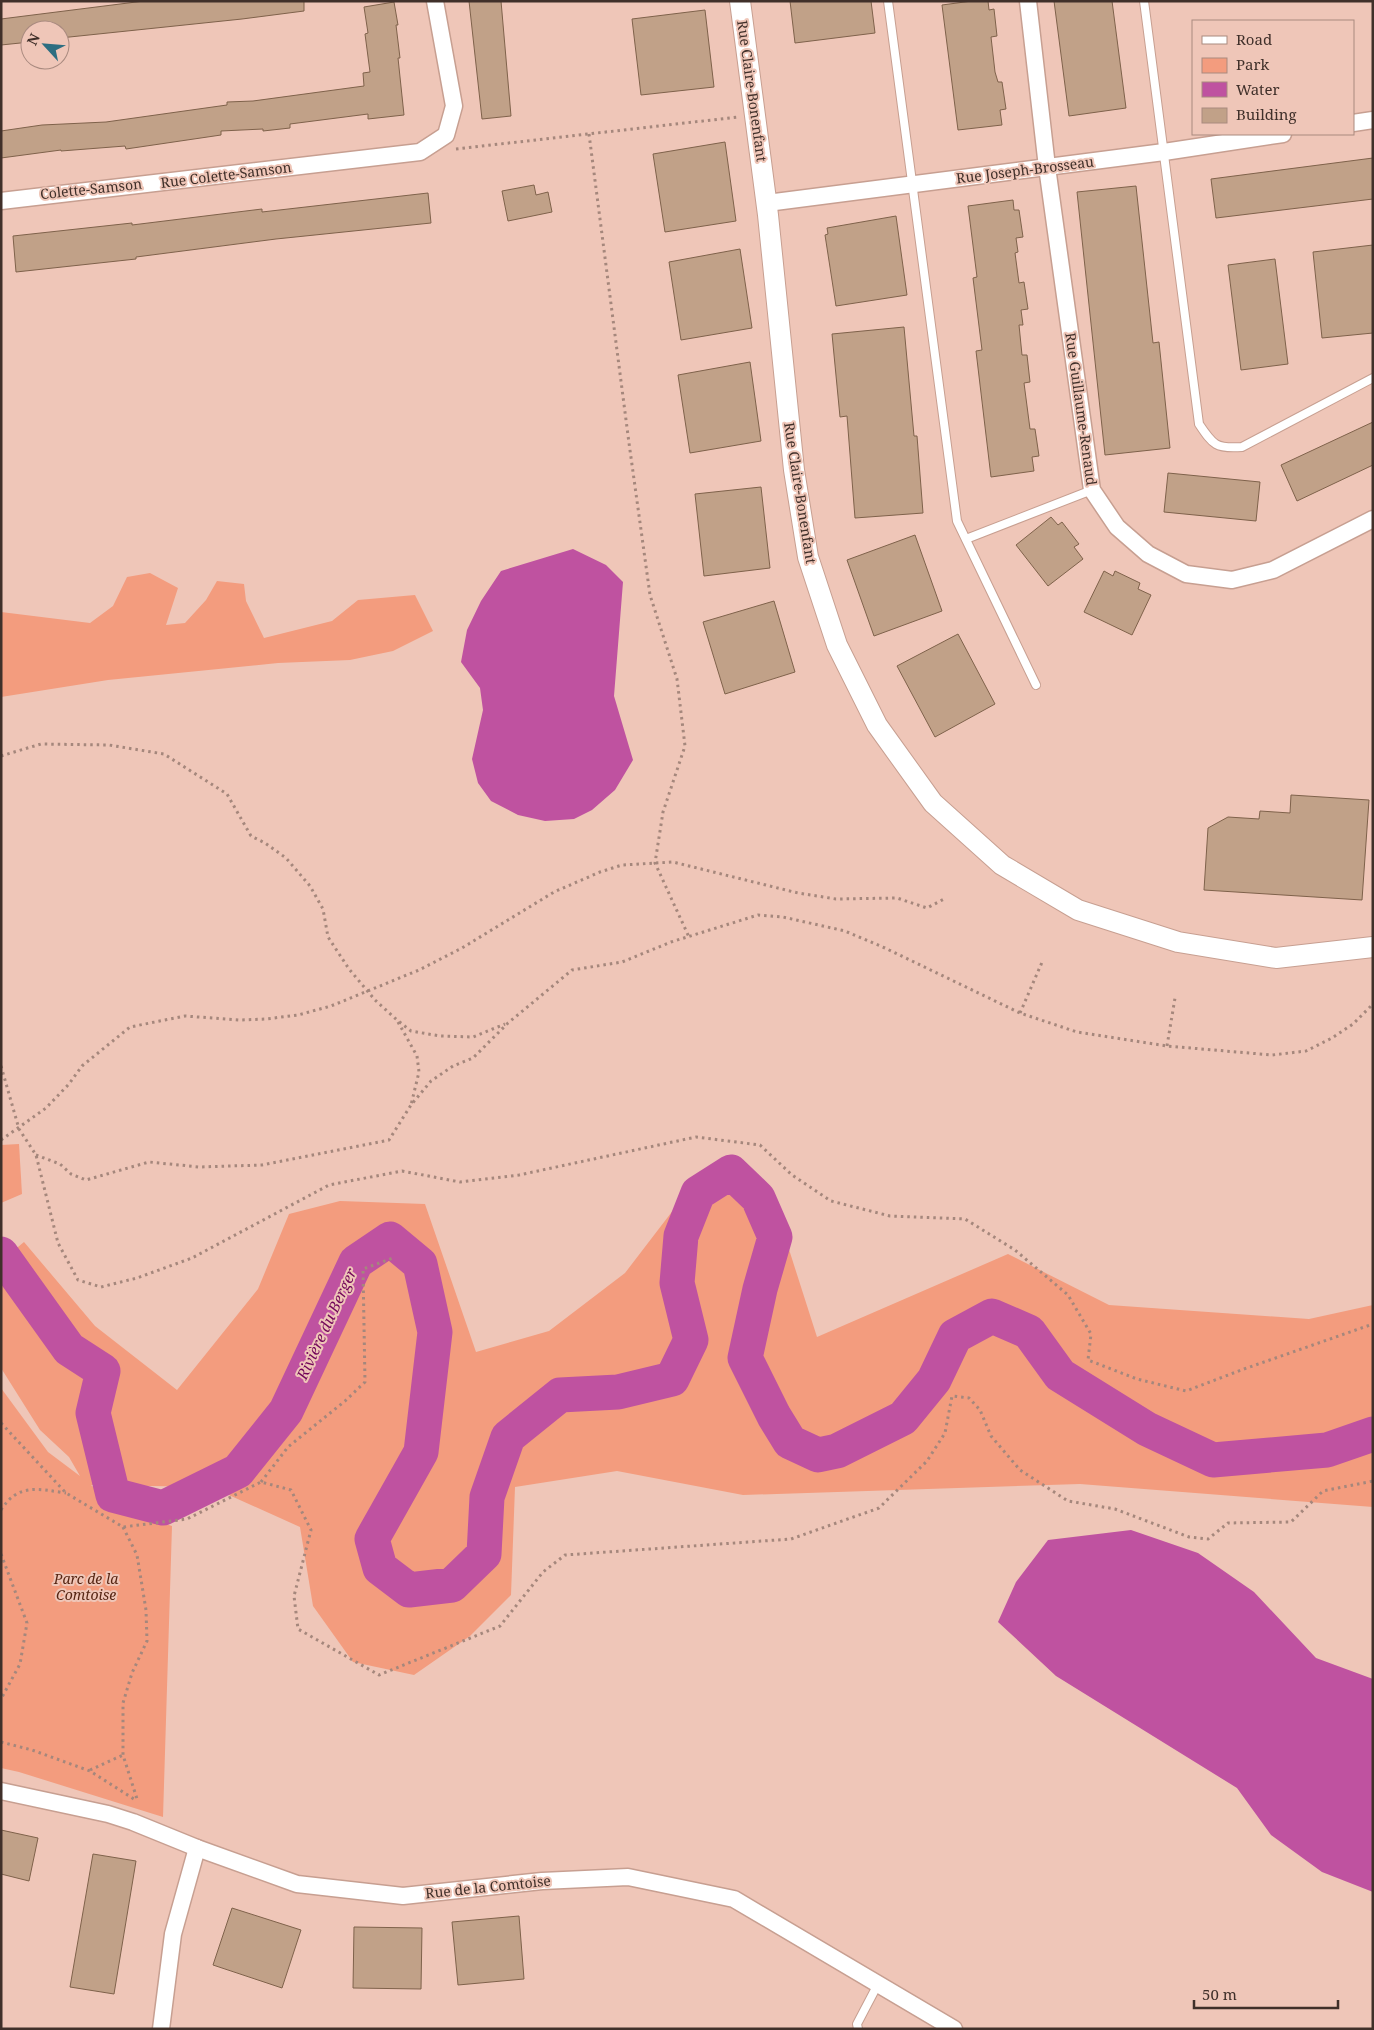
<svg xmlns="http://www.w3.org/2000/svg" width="1374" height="2030" font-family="'Noto Serif',serif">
<rect width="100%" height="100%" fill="#efc6b8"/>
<g fill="#f39c7e">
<polygon points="150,573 178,588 166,625 185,623 206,600 217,581 244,584 246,601 264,638 332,621 358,600 415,595 433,631 393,651 350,660 278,663 108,680 1,697 1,612 90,623 113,606 127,577"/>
<polygon points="19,1144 22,1194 1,1203 1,1145"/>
<polygon points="697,1179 770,1190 817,1337 1008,1254 1109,1305 1309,1319 1373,1305 1373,1507 1080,1484 743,1495 617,1471 515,1487 511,1595 470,1636 414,1675 353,1662 313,1606 300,1527 211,1487 91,1485 119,1508 172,1526 163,1817 19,1772 1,1768 1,1388 48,1452 80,1476 69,1457 40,1430 1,1368 1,1261 24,1242 95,1326 177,1390 258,1289 289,1214 340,1201 425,1204 476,1352 549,1331 625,1273"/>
</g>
<g fill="#bf52a0">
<polygon points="573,549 606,565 623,582 614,696 633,760 615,790 592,810 574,819 545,821 518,815 491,801 478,783 472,759 483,710 480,688 461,662 467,630 481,601 501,571"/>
<polygon points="1131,1530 1198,1553 1254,1592 1316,1658 1373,1679 1373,1892 1322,1872 1271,1835 1237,1788 1056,1676 998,1622 1016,1582 1048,1540"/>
</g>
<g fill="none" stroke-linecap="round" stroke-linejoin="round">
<polyline stroke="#bf52a0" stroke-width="35" points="1,1254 69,1349 103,1371 93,1413 113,1495 163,1508 238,1471 286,1411 356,1262 390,1239 420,1264 435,1332 421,1452 372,1539 380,1568 409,1590 452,1585 484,1554 487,1497 508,1437 560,1395 618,1392 672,1379 691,1340 677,1283 681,1236 698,1193 731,1172 758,1198 775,1237 760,1289 745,1358 774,1416 790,1442 818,1455 837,1451 903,1418 934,1380 955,1336 992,1316 1029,1332 1060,1375 1147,1429 1213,1460 1327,1450 1373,1434"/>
</g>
<g fill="#c1a188" stroke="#7f624b">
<polygon points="144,1 304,1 304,11 242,19 60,38 60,30 30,30 30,42 1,45 1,19"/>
<polygon points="469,1 501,1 511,116 482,119"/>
<polygon points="790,1 871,1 875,33 795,43"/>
<polygon points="972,1 988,1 989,10 994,9 997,36 991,37 995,72 998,82 1002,82 1006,109 1000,110 1002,125 958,130 942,5"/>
<polygon points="1054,1 1112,1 1126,108 1069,116"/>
<polygon points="394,2 398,25 396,25 400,58 398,58 404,115 368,119 368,114 290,124 290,128 263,131 263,129 221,131 221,135 126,149 125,146 61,151 61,150 1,158 1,131 42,125 106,122 227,105 227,102 253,101 364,86 363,73 370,72 365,34 368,33 364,7"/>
<polygon points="705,10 714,87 641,95 632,19"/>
<polygon points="725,142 736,221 665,232 653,154"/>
<polygon points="1373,158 1373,199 1216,218 1211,179"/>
<polygon points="534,185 536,195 548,192 552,212 508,221 502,191"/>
<polygon points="1136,186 1153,343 1159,342 1170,448 1105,455 1077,192"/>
<polygon points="428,193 431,223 276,239 136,257 136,259 16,272 13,236 132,223 132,225 262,209 262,212"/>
<polygon points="1013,200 1014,210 1019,210 1023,237 1016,238 1018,252 1015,253 1019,283 1024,282 1028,309 1021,310 1023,325 1019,325 1022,355 1027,355 1030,382 1024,383 1030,429 1035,429 1039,456 1032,457 1034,471 991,477 976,351 982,350 973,278 977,277 968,206"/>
<polygon points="896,216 907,295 836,306 825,235 828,234 827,228"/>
<polygon points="1373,245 1373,333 1322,338 1313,252"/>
<polygon points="740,249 752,328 681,340 669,262"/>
<polygon points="1275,259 1288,364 1241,370 1228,265"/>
<polygon points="904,327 914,436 917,436 923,513 855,518 847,416 840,417 832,334"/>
<polygon points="750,362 761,441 690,453 678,375"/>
<polygon points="1373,422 1373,465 1297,501 1281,465"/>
<polygon points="1168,473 1260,482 1256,521 1164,512"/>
<polygon points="761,487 770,568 704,576 695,494"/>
<polygon points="1051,517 1058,525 1062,522 1079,544 1074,547 1083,559 1048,586 1016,545"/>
<polygon points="915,535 942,611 874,636 847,560"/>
<polygon points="1104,571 1113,576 1115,571 1140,583 1138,589 1151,595 1132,635 1084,612"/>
<polygon points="774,601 795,672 725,694 703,622"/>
<polygon points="958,634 995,704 935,737 897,666"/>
<polygon points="1291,795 1369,800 1362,900 1204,890 1208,828 1228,817 1259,819 1260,811 1290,813"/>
<polygon points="1,1830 38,1838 29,1881 1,1874"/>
<polygon points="93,1854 136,1861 114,1994 70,1987"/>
<polygon points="232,1908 301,1930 282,1988 213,1965"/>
<polygon points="519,1916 524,1979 458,1985 452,1922"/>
<polygon points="354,1927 422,1928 421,1989 353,1988"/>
</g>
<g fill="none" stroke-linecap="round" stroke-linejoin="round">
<g stroke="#c79f91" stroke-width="10">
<g id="service">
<polyline points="888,1 957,521 1036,685"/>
<path d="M 1144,1 L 1199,424 C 1213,445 1216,449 1242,447 L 1373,378"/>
<polyline points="966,539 1092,490"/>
<polyline points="858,2029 857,2024 878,1984"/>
</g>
</g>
<g stroke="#c79f91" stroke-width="19">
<g id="minor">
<polyline points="1028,1 1047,167 1092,490 1117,527 1148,554 1186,574 1232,580 1273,570 1373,519"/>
<polyline points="1353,123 1373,120"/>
<polyline points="1,201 420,152 446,135 454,106 435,1"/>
<polyline points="767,203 1164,152 1283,134"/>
<polyline points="1,1791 108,1814 133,1822 197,1848 297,1884 403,1896 542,1881 628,1877 734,1899 954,2029"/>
<polyline points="161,2029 173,1934 197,1848"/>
</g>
</g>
<g stroke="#c79f91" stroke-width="22">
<polyline id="tertiary" points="740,1 768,215 794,470 808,557 837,645 877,725 933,803 1002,865 1078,910 1178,942 1276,958 1373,947"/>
</g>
<g stroke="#a5877c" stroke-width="3" stroke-dasharray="2.5 4" stroke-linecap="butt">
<polyline points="589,134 629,443 650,595 677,679 685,746 663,812 655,863 689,937"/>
<polyline points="456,149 738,117"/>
<polyline points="1,756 41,744 109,745 164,754 227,794 251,836 265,843 286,858 310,886 323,909 328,937 349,969 375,1000 397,1020 411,1031 440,1036 473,1037 505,1024"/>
<polyline points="1020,1013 1043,960"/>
<polyline points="398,1022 417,1056 419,1072 411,1105"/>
<polyline points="1167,1046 1175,998"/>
<polyline points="1,1066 19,1129 36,1155 58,1243 78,1280 101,1287 137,1278 192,1258 329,1185 402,1171 460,1182 519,1175 696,1137 760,1145 792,1175 831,1201 890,1216 965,1219 1015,1250 1068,1295 1091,1334 1088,1360 1137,1379 1186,1391 1244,1369 1373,1324"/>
<polyline points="1,1140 46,1108 69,1084 82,1066 130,1027 185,1016 239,1020 266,1019 298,1015 331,1006 419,970 462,948 554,892 600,872 622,865 673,862 798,893 836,899 897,898 927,908 944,899"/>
<polyline points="36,1155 60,1164 71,1174 86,1180 149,1162 199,1167 262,1165 389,1140 411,1105 431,1081 453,1066 473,1058 508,1023 572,970 622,962 671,942 758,915 783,917 845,931 885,948 1020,1013 1077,1032 1167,1046 1272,1055 1306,1051 1332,1038 1353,1024 1373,1004"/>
<polyline points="1,1423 66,1493 123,1527 187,1519 261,1482 291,1490 311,1530 294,1596 298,1629 379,1675 500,1626 543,1572 565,1555 791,1539 879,1508 927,1461 945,1433 952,1396 969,1398 980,1410 991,1436 1020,1470 1068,1501 1115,1509 1189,1537 1208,1539 1228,1523 1291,1522 1323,1491 1373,1481"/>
<polyline points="261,1482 288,1447 345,1401 365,1382 363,1269 393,1258"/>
<path d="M 1,1510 C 18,1483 38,1489 66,1493"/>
<polyline points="123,1527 137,1555 146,1610 147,1641 132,1673 123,1703 123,1755 138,1802"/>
<polyline points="1,1554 27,1623 20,1664 1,1699"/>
<polyline points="1,1742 32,1750 90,1771 137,1801"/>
<polyline points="90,1770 123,1755"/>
</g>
<use href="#service" stroke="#fff" stroke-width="8"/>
<use href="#minor" stroke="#fff" stroke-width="16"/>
<use href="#tertiary" stroke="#fff" stroke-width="20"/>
</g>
<g text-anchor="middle" stroke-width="4" stroke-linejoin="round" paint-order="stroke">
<g font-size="14" fill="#40302a" stroke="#efc6b8">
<text transform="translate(752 91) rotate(82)" y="5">Rue Claire-Bonenfant</text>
<text transform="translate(1025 170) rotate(-7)" y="5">Rue Joseph-Brosseau</text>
<text transform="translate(226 175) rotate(-7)" y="5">Rue Colette-Samson</text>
<text transform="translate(91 189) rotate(-6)" y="5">Colette-Samson</text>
<text transform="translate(1081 409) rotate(82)" y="5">Rue Guillaume-Renaud</text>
<text transform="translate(800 493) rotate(81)" y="5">Rue Claire-Bonenfant</text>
<text transform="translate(488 1887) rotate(-6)" y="5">Rue de la Comtoise</text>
</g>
<g font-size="14" font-style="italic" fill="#562513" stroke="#efc6b8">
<text x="86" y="1584">Parc de la<tspan x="86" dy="16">Comtoise</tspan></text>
</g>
<g font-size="15" font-style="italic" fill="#72065a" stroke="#efc6b8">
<text transform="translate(327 1324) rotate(-65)" y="5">Rivière du Berger</text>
</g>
</g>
<rect width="1374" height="2030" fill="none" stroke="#40302a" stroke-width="5"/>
<rect x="1192" y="20" width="162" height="115" fill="#efc6b8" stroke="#a98a7f"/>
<rect x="1202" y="36" width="25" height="8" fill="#ffffff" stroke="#a98a7f"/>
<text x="1236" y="45" font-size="15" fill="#40302a">Road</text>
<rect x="1202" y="58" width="25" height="15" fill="#f39c7e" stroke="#a98a7f"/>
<text x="1236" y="70" font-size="15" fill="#40302a">Park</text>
<rect x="1202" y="82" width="25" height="15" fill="#bf52a0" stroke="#a98a7f"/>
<text x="1236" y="95" font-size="15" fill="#40302a">Water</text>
<rect x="1202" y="108" width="25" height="15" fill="#c1a188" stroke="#a98a7f"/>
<text x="1236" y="120" font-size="15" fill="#40302a">Building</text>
<g transform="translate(45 45) rotate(296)"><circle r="24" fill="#efc6b8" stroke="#a98a7f"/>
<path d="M0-4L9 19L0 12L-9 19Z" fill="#2d6e81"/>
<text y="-8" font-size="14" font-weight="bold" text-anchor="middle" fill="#40302a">N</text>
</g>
<path d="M1194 2000v8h144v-8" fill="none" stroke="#40302a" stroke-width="2.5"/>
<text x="1202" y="2000" font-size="15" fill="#40302a" stroke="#efc6b8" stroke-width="4" paint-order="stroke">50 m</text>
</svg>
